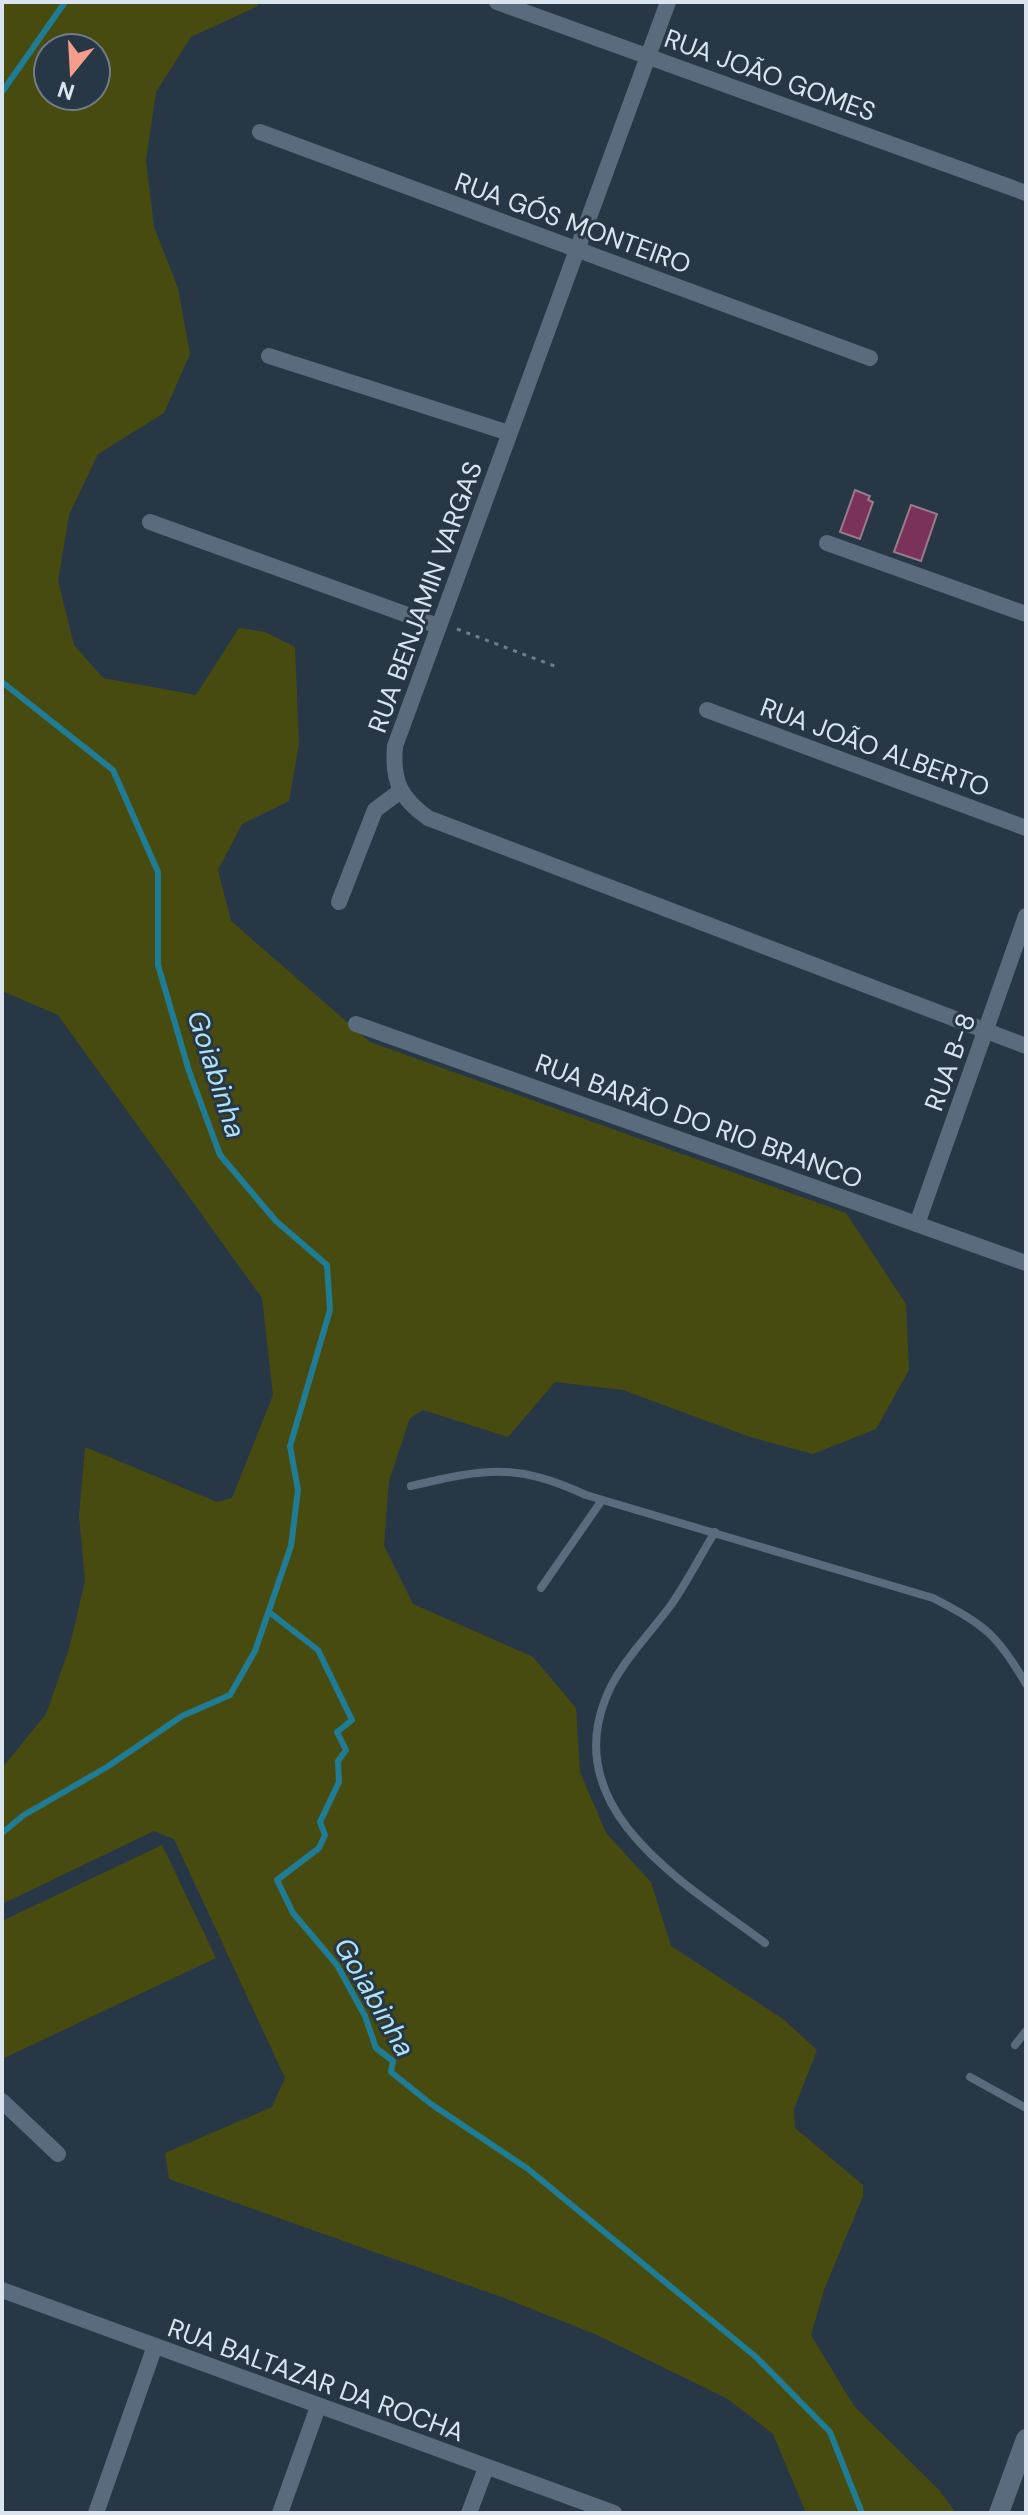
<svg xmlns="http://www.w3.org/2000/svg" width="1028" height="2515" font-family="'DM Sans',sans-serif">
<rect width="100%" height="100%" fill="#273746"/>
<g fill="#484b10" fill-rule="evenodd">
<path d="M 2,2 L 259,2 L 258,6 L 191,37 L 156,92 L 146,160 L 154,227 L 178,288 L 190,354 L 164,413 L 98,454 L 69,515 L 58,581 L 74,645 L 103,678 L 196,695 L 239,628 L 265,632 L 295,647 L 299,744 L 289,801 L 242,824 L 218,870 L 231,921 L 370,1042 L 846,1213 L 906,1304 L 909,1370 L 876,1429 L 813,1454 L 750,1437 L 623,1390 L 555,1382 L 508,1437 L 423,1410 L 410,1418 L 389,1481 L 384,1546 L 413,1604 L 533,1657 L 576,1708 L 580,1772 L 606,1833 L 651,1882 L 671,1946 L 783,2019 L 817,2050 L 794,2109 L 795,2128 L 863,2185 L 863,2196 L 824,2290 L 811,2335 L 854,2406 L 939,2490 L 956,2513 L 806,2513 L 773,2434 L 728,2399 L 597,2335 L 507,2299 L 169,2179 L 165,2153 L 272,2107 L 285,2078 L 174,1839 L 154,1831 L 2,1904 L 2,1768 L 46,1714 L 69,1649 L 85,1581 L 79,1515 L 85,1447 L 217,1502 L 232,1498 L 273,1395 L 262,1298 L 58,1015 L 2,991 ZM 48,48 L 96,48 L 96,96 L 48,96 Z"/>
<polygon points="162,1845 216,1958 2,2059 2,1921"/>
</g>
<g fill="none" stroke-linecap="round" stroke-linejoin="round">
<g stroke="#207c94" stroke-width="6">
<polyline points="2,92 65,2"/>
<polyline points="2,682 113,770 158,872 158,965 189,1071 220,1155 276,1221 327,1265 330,1310 290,1446 298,1490 291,1546 255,1651 230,1695 182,1716 107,1767 24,1815 2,1833"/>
<polyline points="269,1612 318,1650 352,1720 337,1732 346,1750 338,1761 339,1782 320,1822 325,1835 319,1848 277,1880 293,1913 337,1965 365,2016 376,2048 393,2061 391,2072 431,2104 528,2169 756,2357 830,2432 862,2513"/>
</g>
</g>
<g fill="#7a325b" stroke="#967d89" stroke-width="2">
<polygon points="855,490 870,496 868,500 873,502 860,539 840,532"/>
<polygon points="911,505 937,514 921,561 894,552"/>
</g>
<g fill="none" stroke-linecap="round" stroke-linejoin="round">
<polyline stroke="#717e8b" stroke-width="3" stroke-dasharray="4 6" stroke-linecap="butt" points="457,629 557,667"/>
<g stroke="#596b7c" stroke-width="8">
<path d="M 411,1486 C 485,1469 515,1462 586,1495 L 933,1598 C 985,1625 997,1634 1026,1684"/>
<path d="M 715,1532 C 700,1556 687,1582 671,1605 C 649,1635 618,1665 605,1700 C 561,1814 689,1886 765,1943"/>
<polyline points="541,1588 602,1500"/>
<polyline points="1015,2045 1026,2031"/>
<polyline points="970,2077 1026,2108"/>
</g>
<g stroke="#596b7c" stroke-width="16">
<polyline points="497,2 1026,193"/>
<path d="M 668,2 L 395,746 C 392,781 400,798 428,818 L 1026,1046"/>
<polyline points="260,132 870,358"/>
<polyline points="269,356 509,433"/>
<polyline points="150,522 438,626"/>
<polyline points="827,543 1026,614"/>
<polyline points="707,710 1026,828"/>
<polyline points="339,902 375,810 399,792"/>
<polyline points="356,1024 1026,1263"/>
<polyline points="917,1224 1026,916"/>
<polyline points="2,2101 58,2154"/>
<polyline points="2,2290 614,2513"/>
<polyline points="96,2513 155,2346"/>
<polyline points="280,2513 318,2407"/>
<polyline points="469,2513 486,2468"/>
</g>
<polyline stroke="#596b7c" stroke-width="20" points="999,2513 1026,2439"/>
</g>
<g text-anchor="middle" stroke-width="6" stroke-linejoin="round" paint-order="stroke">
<g font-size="26" fill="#dae4ee" stroke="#273746">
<text transform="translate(770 75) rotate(20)" y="9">RUA JOÃO GOMES</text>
<text transform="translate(573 223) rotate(20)" y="9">RUA GÓS MONTEIRO</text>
<text transform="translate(425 597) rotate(-70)" y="9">RUA BENJAMIN VARGAS</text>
<text transform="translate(875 747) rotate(20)" y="9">RUA JOÃO ALBERTO</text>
<text transform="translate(950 1062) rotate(-70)" y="9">RUA B-8</text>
<text transform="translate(699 1121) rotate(20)" y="9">RUA BARÃO DO RIO BRANCO</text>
<text transform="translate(316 2380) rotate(20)" y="9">RUA BALTAZAR DA ROCHA</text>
</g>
<g font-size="28" font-style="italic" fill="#afe2f3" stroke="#273746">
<text transform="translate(217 1074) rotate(72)" y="10">Goiabinha</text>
<text transform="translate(375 1997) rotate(60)" y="10">Goiabinha</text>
</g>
</g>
<rect width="1028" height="2515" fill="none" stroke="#dae4ee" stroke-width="8"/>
<g transform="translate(72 72) rotate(198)"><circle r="38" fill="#273746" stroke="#6f7c89" stroke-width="2"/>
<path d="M0-6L14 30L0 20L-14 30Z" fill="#f49d8b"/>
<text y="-12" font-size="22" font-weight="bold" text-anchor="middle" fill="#dae4ee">N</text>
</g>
</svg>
